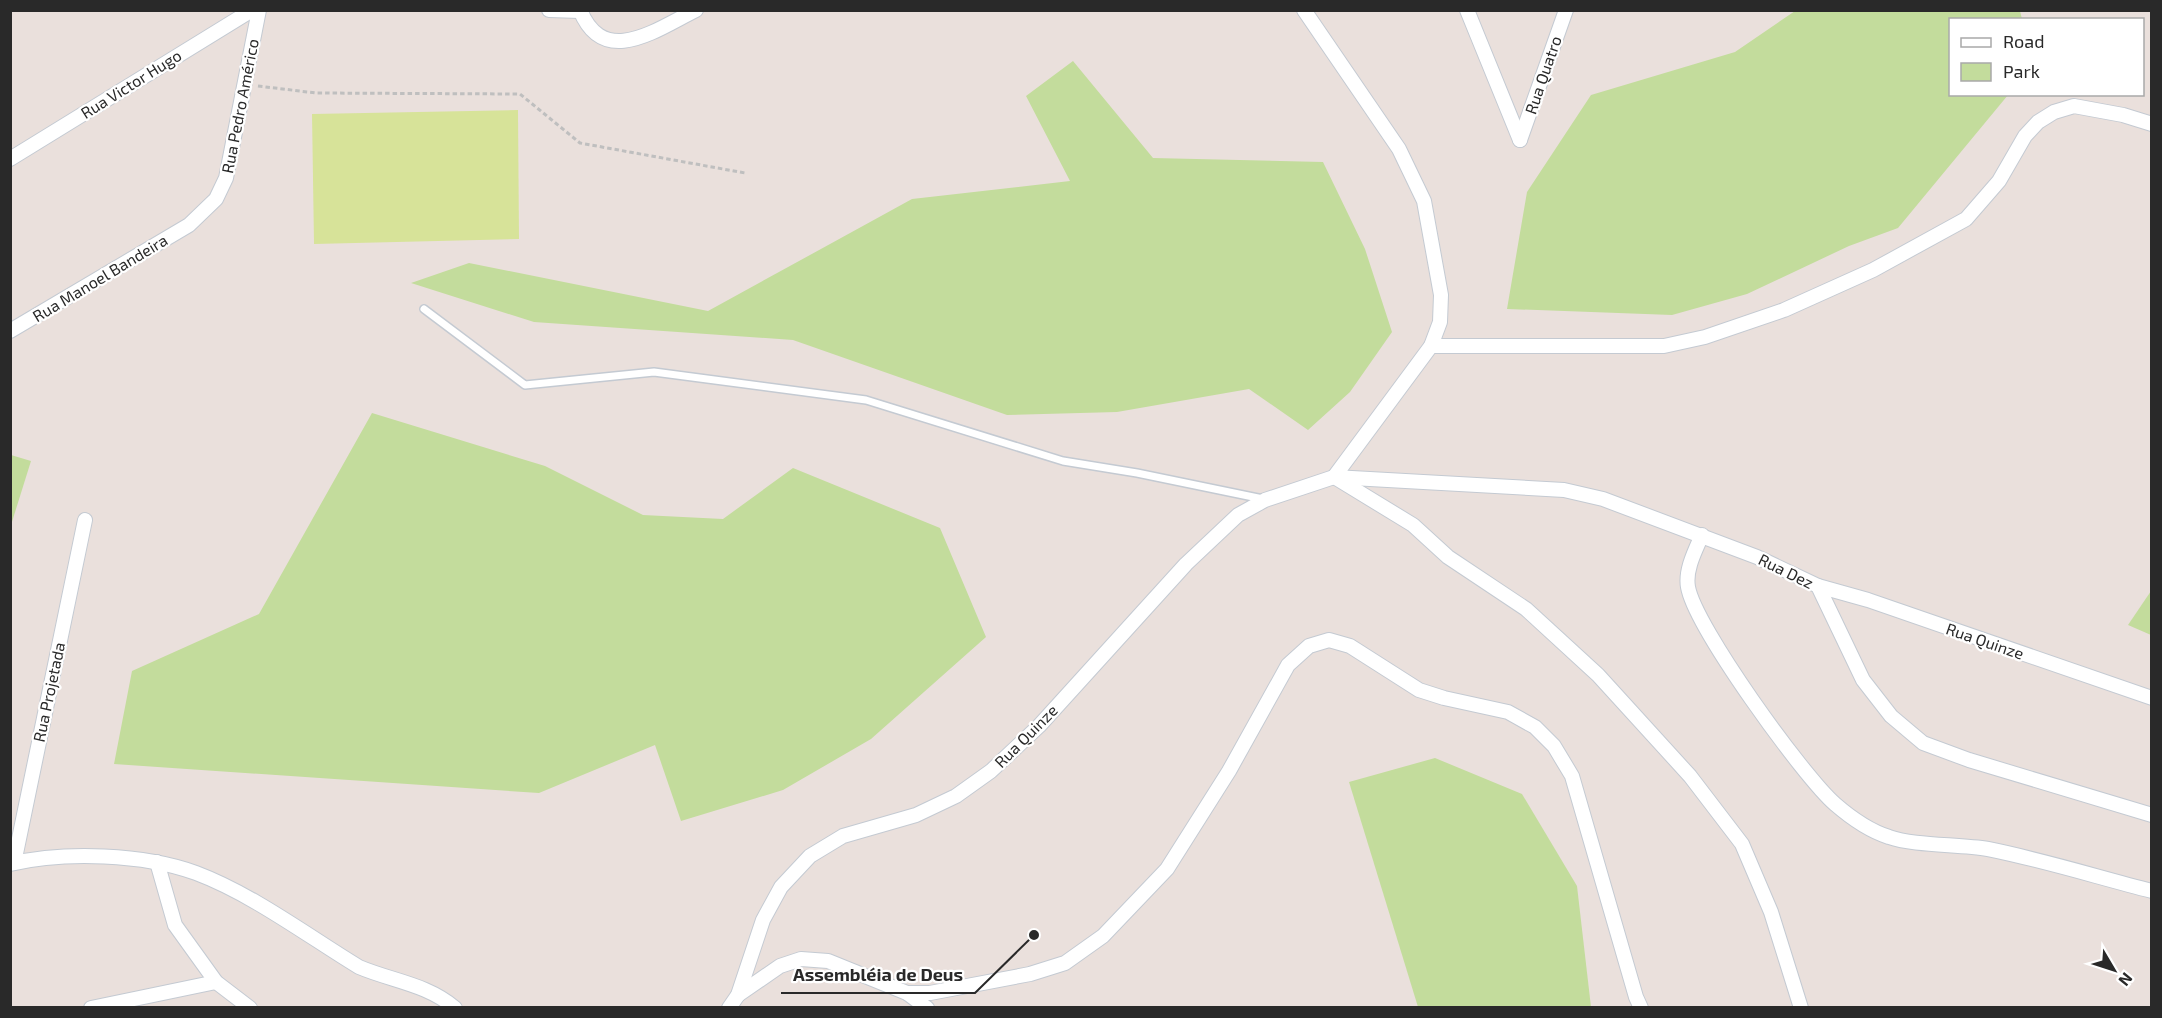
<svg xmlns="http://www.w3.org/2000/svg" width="2162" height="1018" font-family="'Exo 2',sans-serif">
<rect width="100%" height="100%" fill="#eae0dc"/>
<g fill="#c3dc9c">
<polygon points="1795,11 2020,11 2022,19 1950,20 1950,94 2008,95 1898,228 1849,246 1747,294 1672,315 1507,309 1527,192 1591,95 1735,52"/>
<polygon points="1073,61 1153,158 1323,162 1365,249 1392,332 1350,392 1308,430 1249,389 1117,412 1007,415 793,340 534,322 411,283 469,263 708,311 912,199 1070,181 1026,96"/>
<polygon points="372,413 545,466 643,515 723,519 793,468 940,528 986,637 871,739 783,790 681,821 655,745 539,793 114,764 132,671 259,614"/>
<polygon points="11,455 31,461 11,525 10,455"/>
<polygon points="2151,591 2151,635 2128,625"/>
<polygon points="1435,758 1522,794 1577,886 1591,1007 1418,1007 1349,782"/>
</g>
<polygon fill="#d7e399" points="518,110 519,239 314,244 312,114"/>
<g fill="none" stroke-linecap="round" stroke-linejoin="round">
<g stroke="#c4cad2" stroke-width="10">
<polyline id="service" points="424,309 525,385 654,372 866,400 1063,461 1137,473 1263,499"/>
</g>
<g stroke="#c4cad2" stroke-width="16">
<g id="minor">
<polyline points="549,10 580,11"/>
<path d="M 580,10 C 604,69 657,29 696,10"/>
<polyline points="1304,10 1399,149 1424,201 1441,295 1440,322 1431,346 1334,477"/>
<polyline points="1467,10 1520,140"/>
<polyline points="1520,140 1566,10"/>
<polyline points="10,159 252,10"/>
<polyline points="10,331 189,225 216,199 226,178 259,10"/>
<polyline points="1431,346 1664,346 1705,337 1784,310 1873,270 1966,219 1999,181 2025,136 2038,122 2054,112 2074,106 2123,115 2152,124"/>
<polyline points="1336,478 1413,525 1448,557 1526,609 1598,675 1690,776 1742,844 1771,912 1801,1008"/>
<path d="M 1702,535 C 1695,551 1685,570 1688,587 C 1695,627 1803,776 1835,804 C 1850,817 1870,831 1889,837 C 1914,846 1960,844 1988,849 C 2043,860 2097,877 2152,891"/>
<polyline points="1818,586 1868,600 2152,698"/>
<polyline points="157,862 175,925 216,982 250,1008"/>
<polyline points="14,863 85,520"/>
<path d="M 10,864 C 65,851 144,854 196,873 C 252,894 308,936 359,967 C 392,981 427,984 455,1008"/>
<polyline points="907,993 927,1008"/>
<polyline points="738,995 780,966 801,959 828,961 907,993 930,993 1030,974 1065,963 1103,936 1167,869 1229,771 1288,665 1309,646 1329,640 1350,646 1419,690 1444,698 1508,712 1535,727 1554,746 1572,776 1636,997 1641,1008"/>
<polyline points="91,1008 216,982"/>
<polyline points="729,1008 738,995 763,920 781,887 810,856 843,836 916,815 956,796 991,771 1039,726 1186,564 1238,515 1265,500 1334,477 1564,490 1603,499 1757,557 1818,586 1863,680 1891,716 1923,743 1969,760 2152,815"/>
</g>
</g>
<polyline stroke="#bfbfbf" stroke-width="3" stroke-dasharray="4.5 3" stroke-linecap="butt" points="258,86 316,93 520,94 580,143 745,173"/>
<use href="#service" stroke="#fff" stroke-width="7"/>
<use href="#minor" stroke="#fff" stroke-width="14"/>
</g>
<g text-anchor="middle" stroke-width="4.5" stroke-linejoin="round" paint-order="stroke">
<g font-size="16" fill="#292929" stroke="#fff">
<text transform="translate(1543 75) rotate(-71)" y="6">Rua Quatro</text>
<text transform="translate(131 84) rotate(-32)" y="6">Rua Victor Hugo</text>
<text transform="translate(240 106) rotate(-79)" y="6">Rua Pedro Américo</text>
<text transform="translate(100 278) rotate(-31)" y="6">Rua Manoel Bandeira</text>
<text transform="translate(1786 571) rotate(26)" y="6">Rua Dez</text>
<text transform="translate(1985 641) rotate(19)" y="6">Rua Quinze</text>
<text transform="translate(49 692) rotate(-78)" y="6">Rua Projetada</text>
<text transform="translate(1026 736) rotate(-45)" y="6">Rua Quinze</text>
</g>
</g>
<path fill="none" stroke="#292929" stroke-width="2" d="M1034 935L975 993H781"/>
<circle fill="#292929" stroke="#fff" stroke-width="2" cx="1034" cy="935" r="6"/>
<g font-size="18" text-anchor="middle" font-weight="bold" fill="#292929" stroke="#fff" stroke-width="4.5" stroke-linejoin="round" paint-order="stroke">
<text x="878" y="981">Assembléia de Deus</text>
</g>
<rect width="2162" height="1018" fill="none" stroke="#292929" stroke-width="24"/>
<rect x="1949" y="18" width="195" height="78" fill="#ffffff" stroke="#a9a9a9" stroke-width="1.5"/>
<rect x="1961" y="38" width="30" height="9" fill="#ffffff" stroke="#a9a9a9" stroke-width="1.5"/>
<text x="2003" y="48" font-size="18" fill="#292929">Road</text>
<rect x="1961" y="63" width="30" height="18" fill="#c3dc9c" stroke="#a9a9a9" stroke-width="1.5"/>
<text x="2003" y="78" font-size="18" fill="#292929">Park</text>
<g transform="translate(2114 970) rotate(129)" stroke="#ffffff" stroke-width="4.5" paint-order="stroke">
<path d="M0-4.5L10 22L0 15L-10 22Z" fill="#292929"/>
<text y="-9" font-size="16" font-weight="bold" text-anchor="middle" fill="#292929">N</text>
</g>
</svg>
